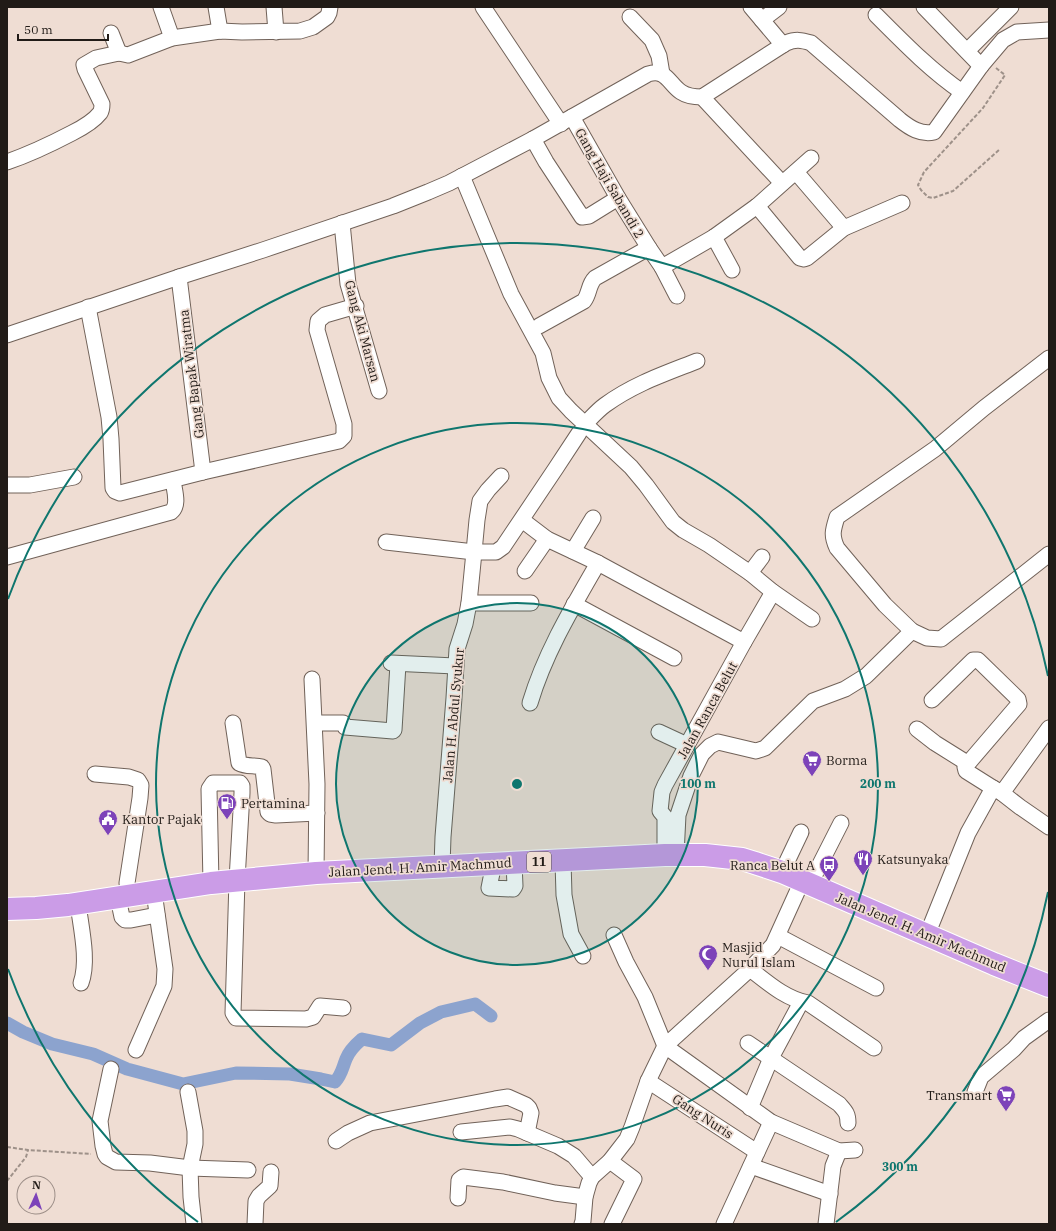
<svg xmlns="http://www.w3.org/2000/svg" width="1056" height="1231" font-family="'IBM Plex Serif',serif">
<rect width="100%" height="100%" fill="#efddd3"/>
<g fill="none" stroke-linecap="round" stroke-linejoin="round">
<path stroke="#8ca3ce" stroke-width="13" d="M 7,1023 L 23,1032 L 52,1044 L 93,1054 L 127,1069 L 183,1084 L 236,1073 L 290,1074 L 321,1079 L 335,1082 C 342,1074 342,1069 346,1059 C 349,1051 355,1045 362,1039 L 391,1045 L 420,1023 L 441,1012 L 475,1004 L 491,1016"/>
<g stroke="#716259" stroke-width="17">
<g id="minor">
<polyline points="161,7 172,38"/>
<polyline points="216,7 220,31"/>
<polyline points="274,7 276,32"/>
<polyline points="483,7 561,124"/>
<polyline points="751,7 783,45"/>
<polyline points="924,7 981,66"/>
<path d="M 876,15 C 903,42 930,70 962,92"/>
<polyline points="630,17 652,40 659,56 662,74"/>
<polyline points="762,20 779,7"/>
<polyline points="111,33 119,53"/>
<polyline points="967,51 1011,7"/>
<polyline points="702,97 782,183"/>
<polyline points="572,117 618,198 649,248"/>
<polyline points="533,139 546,162 582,217 589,216 618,198"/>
<path d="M 7,162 C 30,154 51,144 72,133 C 82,128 93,122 100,113 C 102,110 102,108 102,104 L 85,69 L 84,65 L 96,58 L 119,53 L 128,55 L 172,38 L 220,31 L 242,32 L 300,31 L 313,27 L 327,17 L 329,13 L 330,7"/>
<polyline points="796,172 844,228"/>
<polyline points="462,176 511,294 543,353 549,378 559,398 571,411 631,467 646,485 673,522 683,530 709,545 750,573 773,592 812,619"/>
<polyline points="757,206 800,258 804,259 807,258 844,228 902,203"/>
<polyline points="342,223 348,284 379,391"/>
<polyline points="714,237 732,270"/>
<polyline points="662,267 677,296"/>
<polyline points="179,277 203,472"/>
<polyline points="88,307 109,417 111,439 113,488 115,491 120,493 203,472 339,441 344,436 344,424 317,330 318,321 325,315 356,306"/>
<path d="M 539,326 L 584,301 C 590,293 588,285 595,278 L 643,251 L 649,248 L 662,267 L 714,237 L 757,206 L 811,158"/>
<path d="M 7,335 L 179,277 L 263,250 L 393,206 L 428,192 L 449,183 L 533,139 L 648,74 C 666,68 669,84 681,92 C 687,96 695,97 702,97 L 786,43 C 796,39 801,40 811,43 L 900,120 C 910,128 921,135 934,132 L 981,66 L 1003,40 L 1017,32 L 1049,30"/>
<path d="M 585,424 C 591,418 598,410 605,405 C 634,384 664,374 697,361"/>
<polyline points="7,485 30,485 74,477"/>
<polyline points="522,520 547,539 598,563 744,642"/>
<polyline points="386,542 474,552 496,552 503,547 556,468 579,433"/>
<polyline points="573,551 593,518"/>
<path d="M 7,557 L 171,512 C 180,505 174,490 173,480"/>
<polyline points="525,571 547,539"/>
<polyline points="750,573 762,557"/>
<polyline points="469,603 531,603"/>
<polyline points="574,604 674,658"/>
<polyline points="912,631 927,638 941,639 1049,554"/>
<polyline points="391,663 455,666"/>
<polyline points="312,679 317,784 316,873"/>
<polyline points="932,700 973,660 978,660 1018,699 1019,704 965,767 966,771 993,788"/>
<path d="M 530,703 C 545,653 572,608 598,563"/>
<path d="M 233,723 L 239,763 C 246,767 254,765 262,767 L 263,769 L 268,812 L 270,814 L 276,815 L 317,813"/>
<polyline points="315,723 343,723 345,727 393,731 394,730 398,664"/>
<polyline points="917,729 935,743 967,763"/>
<polyline points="659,732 687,745"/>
<polyline points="95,774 129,777 138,780 141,785 140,798 127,883 129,896"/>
<polyline points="1002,793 1049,728"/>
<polyline points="665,855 665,817 660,811 662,792 665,785 744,642 773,592"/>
<path d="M 676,855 L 678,815 L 691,776 L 702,754 L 710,746 L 718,742 L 756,751 L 765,748 L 813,701 L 845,689 L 866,676 L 912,631 L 885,605 L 837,548 C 831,535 833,530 837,517 L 935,449 L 984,408 L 1049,358"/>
<polyline points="563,861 564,895 571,934 583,956"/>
<polyline points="491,864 492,873 489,888 513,889 515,886 514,863"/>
<polyline points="442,866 443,837 454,698 457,649 465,624 469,603 474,552 477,520 480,501 488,490 501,476"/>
<polyline points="782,872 801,832"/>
<polyline points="211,883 209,789 213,783 240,783 242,786 242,793 237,880 233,1013 236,1018 306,1019 313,1017 320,1006 343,1008"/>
<polyline points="810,884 841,823"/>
<polyline points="118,898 122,917 125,920 131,920 157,915"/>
<path d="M 78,904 C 81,928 89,961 81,983"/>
<polyline points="614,935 626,962 645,997 665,1046 771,1122 839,1151 855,1150"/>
<polyline points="927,935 968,833 993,788 1002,793 1020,807 1049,827"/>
<polyline points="778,936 876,988"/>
<path d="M 750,969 C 768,983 786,999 808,1003 L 874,1048"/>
<path d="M 748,1043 L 839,1104 C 845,1111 848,1113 848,1123"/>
<polyline points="136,1050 164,986 165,969 154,892"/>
<polyline points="111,1069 100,1121 103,1146 105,1154 107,1157 116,1162 150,1163 190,1168 248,1170"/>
<polyline points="648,1081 757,1152"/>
<polyline points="188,1092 195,1131 195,1144 190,1168 191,1197 194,1224"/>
<polyline points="975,1092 981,1077 1014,1049 1024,1038 1049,1020"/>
<polyline points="750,1108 771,1058 801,1002"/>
<polyline points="461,1132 510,1127 518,1129 558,1146 574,1156 592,1177"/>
<polyline points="336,1141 348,1133 370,1123 495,1099 508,1097 526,1105 529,1108 531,1113 527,1133"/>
<polyline points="610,1161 634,1179 612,1224"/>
<polyline points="751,1166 830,1194"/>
<polyline points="458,1198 459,1180 463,1177 503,1182 555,1193 585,1197"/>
<polyline points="255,1224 256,1201 259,1196 270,1186 271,1172"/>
<polyline points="582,1224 583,1221 585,1197 589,1183 592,1177 610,1161 627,1139 632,1127 648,1081 665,1046 750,969 773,945 802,881"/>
<polyline points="724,1224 771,1122"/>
<polyline points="826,1224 833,1166 839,1151"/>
</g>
</g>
<g stroke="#fff" stroke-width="24">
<polyline id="highway" points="7,909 36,908 68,905 211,883 316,873 665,855 705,855 742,859 755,863 782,872 994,964 1049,986"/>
</g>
<g stroke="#9e9189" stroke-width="2" stroke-dasharray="4 2" stroke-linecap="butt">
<polyline points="996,68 1005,75 983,108 924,172 918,185 921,190 928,197 933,198 953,191 1000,149"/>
<polyline points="7,1147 28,1150 91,1154"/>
<polyline points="7,1181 26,1157 28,1150"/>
</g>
<use href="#minor" stroke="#fff" stroke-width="15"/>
<use href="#highway" stroke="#cb9ce7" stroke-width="22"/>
</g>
<circle cx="517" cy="784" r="181" fill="#0f766e" fill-opacity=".12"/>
<g fill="none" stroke="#0f766e" stroke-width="2">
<circle cx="517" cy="784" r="181"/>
<circle cx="517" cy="784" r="361"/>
<path d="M1048 892A542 542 0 0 1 836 1222M198 1222A542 542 0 0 1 8 969M8 599A542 542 0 0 1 1048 676"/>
</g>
<defs>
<g id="supermarket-pin" transform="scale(1)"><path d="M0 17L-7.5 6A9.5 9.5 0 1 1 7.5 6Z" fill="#7d43b9" stroke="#efddd3"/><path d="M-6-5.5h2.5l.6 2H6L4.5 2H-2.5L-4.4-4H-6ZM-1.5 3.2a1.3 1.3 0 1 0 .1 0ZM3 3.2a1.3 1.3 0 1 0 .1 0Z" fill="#fff"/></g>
<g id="fuel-pin" transform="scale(1)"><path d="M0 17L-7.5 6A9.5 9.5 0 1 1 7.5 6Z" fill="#7d43b9" stroke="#efddd3"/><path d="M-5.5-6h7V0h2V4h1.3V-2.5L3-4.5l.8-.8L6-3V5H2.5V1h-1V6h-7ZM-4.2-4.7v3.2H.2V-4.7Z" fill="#fff"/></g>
<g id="civic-pin" transform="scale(1)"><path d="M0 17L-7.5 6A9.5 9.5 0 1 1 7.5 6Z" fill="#7d43b9" stroke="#efddd3"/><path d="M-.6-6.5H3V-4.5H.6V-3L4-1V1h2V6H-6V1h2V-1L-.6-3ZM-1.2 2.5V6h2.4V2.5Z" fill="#fff"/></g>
<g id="restaurant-pin" transform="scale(1)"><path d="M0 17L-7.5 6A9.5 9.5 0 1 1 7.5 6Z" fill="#7d43b9" stroke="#efddd3"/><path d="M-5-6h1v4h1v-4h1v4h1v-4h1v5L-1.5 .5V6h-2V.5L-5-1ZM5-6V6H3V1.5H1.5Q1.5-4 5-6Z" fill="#fff"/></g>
<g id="bus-pin" transform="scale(1)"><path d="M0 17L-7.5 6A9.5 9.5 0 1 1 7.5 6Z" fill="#7d43b9" stroke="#efddd3"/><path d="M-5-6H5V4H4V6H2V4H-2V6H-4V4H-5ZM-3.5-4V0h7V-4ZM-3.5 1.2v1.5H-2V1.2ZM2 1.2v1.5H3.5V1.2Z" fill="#fff"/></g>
<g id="mosque-pin" transform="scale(1)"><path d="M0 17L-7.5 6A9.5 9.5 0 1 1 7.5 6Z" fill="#7d43b9" stroke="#efddd3"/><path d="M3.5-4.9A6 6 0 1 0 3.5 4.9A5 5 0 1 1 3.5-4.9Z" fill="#fff"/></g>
</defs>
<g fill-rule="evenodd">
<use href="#supermarket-pin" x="812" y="760"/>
<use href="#fuel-pin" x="227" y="803"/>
<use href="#civic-pin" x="108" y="819"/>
<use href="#restaurant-pin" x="863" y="859"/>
<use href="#bus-pin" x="829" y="865"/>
<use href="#mosque-pin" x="708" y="954"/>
<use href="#supermarket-pin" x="1006" y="1095"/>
</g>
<g text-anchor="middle" stroke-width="3.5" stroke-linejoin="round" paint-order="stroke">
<rect fill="#efddd3" stroke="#5f554f" stroke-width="1" x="527" y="852" width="24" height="20" rx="3"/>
<g font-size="12" font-weight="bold" fill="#211b17">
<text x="539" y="866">11</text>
</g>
<g font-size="13" fill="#211b17" stroke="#efddd3">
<text transform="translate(610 183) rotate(60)" y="5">Gang Haji Sabandi 2</text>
<text transform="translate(363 331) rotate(75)" y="5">Gang Aki Marsan</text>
<text transform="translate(191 374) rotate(-97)" y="5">Gang Bapak Wiratma</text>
<text transform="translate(707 710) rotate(-61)" y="5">Jalan Ranca Belut</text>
<text transform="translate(453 715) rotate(-85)" y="5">Jalan H. Abdul Syukur</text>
<text transform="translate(420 867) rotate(-3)" y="5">Jalan Jend. H. Amir Machmud</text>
<text transform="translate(921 932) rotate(23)" y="5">Jalan Jend. H. Amir Machmud</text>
<text transform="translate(703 1116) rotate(33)" y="5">Gang Nuris</text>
</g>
<g font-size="13" fill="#211b17" stroke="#efddd3" text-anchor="start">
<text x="826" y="765">Borma</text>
<text x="241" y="808">Pertamina</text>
<text x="122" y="824">Kantor Pajak</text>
<text x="877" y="864">Katsunyaka</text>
<text x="815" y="870" text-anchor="end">Ranca Belut A</text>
<text x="722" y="952">Masjid<tspan x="722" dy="15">Nurul Islam</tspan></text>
<text x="992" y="1100" text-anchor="end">Transmart</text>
</g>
</g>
<circle cx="517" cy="784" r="6" fill="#0f766e" stroke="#efddd3" stroke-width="2"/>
<g font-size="12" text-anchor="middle" font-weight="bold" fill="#0f766e" stroke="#efddd3" stroke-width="3.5" stroke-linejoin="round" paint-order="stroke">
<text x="698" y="788">100 m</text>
<text x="878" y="788">200 m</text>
<text x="900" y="1171">300 m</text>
</g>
<rect width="1056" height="1231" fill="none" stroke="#211b17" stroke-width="16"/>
<g transform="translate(36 1195) rotate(3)"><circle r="19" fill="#efddd3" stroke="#9d8f88"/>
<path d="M0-3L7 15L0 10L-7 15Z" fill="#7d43b9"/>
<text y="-6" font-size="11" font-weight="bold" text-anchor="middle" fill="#211b17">N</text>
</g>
<path d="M18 34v6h90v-6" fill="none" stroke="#211b17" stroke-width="2"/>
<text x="24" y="34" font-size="12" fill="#211b17" stroke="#efddd3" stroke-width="3" paint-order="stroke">50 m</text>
</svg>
